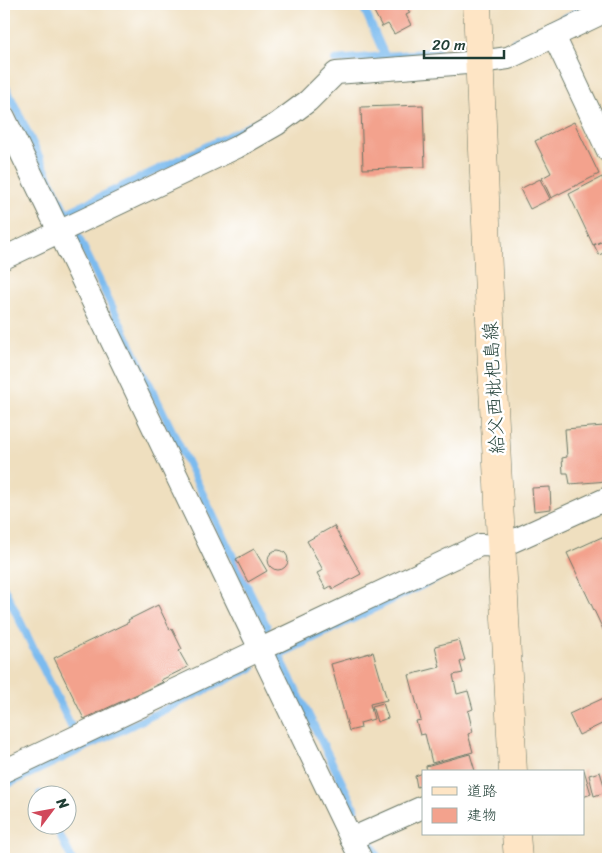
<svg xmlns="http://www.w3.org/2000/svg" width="612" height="863" font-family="Sriracha,'Klee One',sans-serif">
<rect width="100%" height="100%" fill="#fff"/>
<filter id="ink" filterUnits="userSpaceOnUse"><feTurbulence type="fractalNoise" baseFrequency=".02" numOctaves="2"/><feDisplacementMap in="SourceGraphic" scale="10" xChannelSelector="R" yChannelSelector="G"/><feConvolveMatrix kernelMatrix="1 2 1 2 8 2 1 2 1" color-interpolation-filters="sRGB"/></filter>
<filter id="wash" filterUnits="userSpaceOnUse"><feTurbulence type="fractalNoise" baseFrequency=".0096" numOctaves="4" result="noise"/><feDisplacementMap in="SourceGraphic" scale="20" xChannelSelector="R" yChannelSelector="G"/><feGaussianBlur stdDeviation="1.12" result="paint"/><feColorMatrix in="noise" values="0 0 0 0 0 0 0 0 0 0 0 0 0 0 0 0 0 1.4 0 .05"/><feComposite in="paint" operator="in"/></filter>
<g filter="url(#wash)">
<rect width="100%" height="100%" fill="#efdfbf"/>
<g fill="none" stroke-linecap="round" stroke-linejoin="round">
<g stroke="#7bbbef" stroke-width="8">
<polyline points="362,4 385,56"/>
<polyline points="515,42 594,4"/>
<polyline points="335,60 438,52"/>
<polyline points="4,83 65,211"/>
<polyline points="66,213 264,119"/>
<polyline points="77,234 267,627"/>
<polyline points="4,588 72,728"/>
<polyline points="4,786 252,668"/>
<polyline points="40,794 41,796"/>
<polyline points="355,809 279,655 437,578"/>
<polyline points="55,826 72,859"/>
<polyline points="371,843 379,859"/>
</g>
</g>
<g id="blocks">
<g fill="#f3a28d">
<polygon points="370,4 405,4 410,13 406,15 411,25 394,34 388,24 382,27"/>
<polygon points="423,105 425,167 363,169 361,107"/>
<polygon points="574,122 599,174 551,198 542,178 551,173 535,141"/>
<polygon points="602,177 608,190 608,238 593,245 569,194"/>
<polygon points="540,179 550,199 530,209 520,189"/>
<polygon points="608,239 608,251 599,255 594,245"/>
<polygon points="604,426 608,481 570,484 568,473 563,473 562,458 567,457 565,429"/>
<polygon points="550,487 551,509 534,511 532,488"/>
<polygon points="334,526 361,574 333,589 331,586 326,589 317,573 323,570 307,541"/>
<polygon points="602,537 608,550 608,640 567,553"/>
<polygon points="254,549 267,571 248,582 236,559"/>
<circle cx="278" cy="560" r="10"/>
<polygon points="158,605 170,630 172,629 182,649 179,651 188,667 161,680 163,682 84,719 54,658 129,622 128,620"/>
<polygon points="459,640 465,660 460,662 463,673 453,675 457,694 468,691 473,709 468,711 473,732 468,734 473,752 432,763 425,734 420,735 416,721 421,720 409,675 440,667 435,646"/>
<polygon points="373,652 387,700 370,704 374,719 360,723 361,728 349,731 331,664"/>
<polygon points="606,697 608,702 608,721 579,735 569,714"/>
<polygon points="383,703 388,718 377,722 372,706"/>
<polygon points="470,754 475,771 427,772 426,766"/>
<polygon points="584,770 591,794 583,797 583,770"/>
<polygon points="600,772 606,792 594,796 589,775"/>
<polygon points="423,773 423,785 417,787 415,776"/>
</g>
</g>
</g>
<g filter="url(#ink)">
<use href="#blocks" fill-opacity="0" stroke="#687665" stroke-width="1"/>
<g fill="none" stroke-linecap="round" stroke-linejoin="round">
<g stroke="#687665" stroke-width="24">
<g id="street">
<polyline points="554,36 608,151"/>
<polyline points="4,117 361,859"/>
<polyline points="4,258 237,147 277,124 308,101 336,73 480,62 508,58 608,10"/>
<polyline points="4,771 480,545 502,546 608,498"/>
<polyline points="351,839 423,807"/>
</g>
</g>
<g stroke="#687665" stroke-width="29">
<g id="secondary">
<polyline points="477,4 492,367 513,772"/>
<polyline points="516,834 518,859"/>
</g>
</g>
<use href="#street" stroke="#fff" stroke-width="22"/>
<use href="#secondary" stroke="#fee5c5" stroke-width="28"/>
</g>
</g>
<g text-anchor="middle" stroke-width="5" stroke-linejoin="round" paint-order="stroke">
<g font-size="19" fill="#1f3d34" stroke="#fff">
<text transform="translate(493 388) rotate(-93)" y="7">給父西枇杷島線</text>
</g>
</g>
<rect width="612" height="863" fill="none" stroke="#fff" stroke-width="20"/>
<rect x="422" y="770" width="162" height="65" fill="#ffffff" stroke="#a5b1ae"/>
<rect x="432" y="787" width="25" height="8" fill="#fee5c5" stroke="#a5b1ae"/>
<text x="467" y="796" font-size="15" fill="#1f3d34">道路</text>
<rect x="432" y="808" width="25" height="15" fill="#f3a28d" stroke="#a5b1ae"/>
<text x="467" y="820" font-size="15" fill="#1f3d34">建物</text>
<g transform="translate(52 810) rotate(58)"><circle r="24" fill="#ffffff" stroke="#a5b1ae"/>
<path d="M0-4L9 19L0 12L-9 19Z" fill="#d1495b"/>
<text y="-8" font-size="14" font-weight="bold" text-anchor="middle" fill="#1f3d34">N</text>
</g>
<path d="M424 50v8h80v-8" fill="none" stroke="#1f3d34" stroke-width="2.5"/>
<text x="432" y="50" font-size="15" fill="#1f3d34" stroke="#ffffff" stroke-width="4" paint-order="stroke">20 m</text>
</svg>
